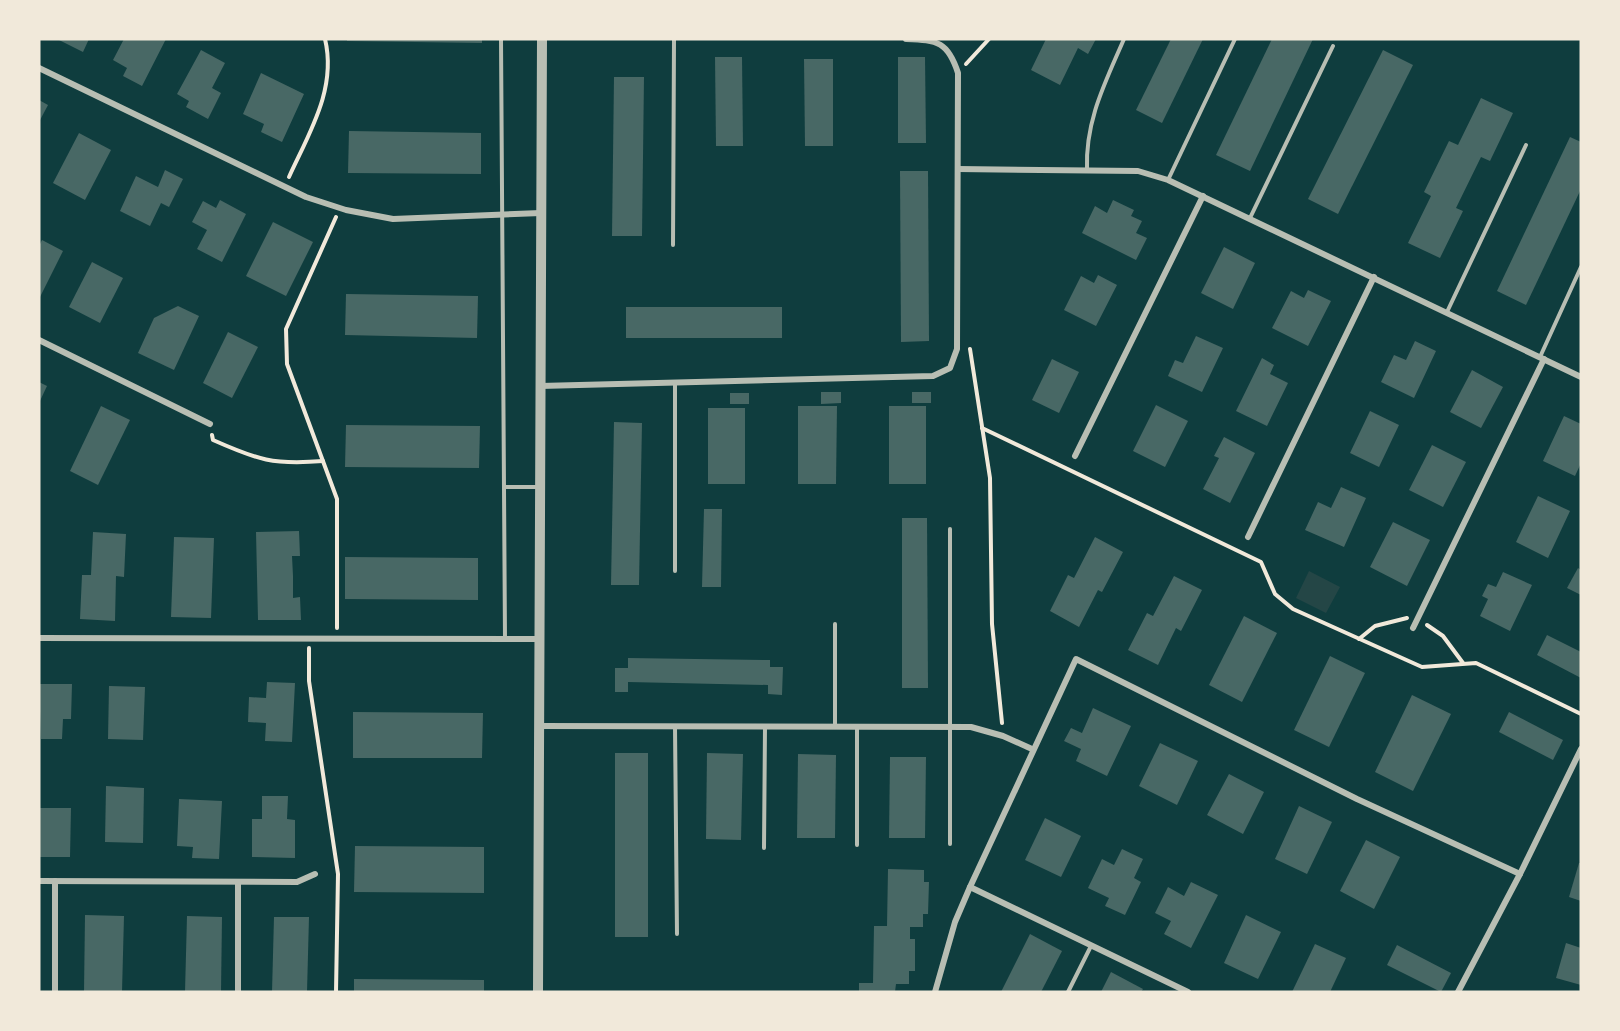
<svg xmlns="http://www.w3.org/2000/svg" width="1620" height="1031" font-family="'PT Sans',sans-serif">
<rect width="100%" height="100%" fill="#0f3d3e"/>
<polygon fill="#244646" points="1309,571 1340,587 1326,613 1296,598"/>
<g fill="#486865">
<polygon points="57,39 89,39 83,52"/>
<polygon points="124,39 166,39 142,86 123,76 127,68 113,60"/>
<polygon points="347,39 482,39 482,43 347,41"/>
<polygon points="1046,39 1096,39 1088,54 1078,48 1060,85 1031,70"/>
<polygon points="1171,39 1203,39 1162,123 1136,110"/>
<polygon points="1272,39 1313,39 1250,171 1216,155"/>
<polygon points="201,50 225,63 212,88 221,93 208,119 186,107 189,101 177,94"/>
<polygon points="1383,50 1413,65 1338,214 1308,199"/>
<polygon points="715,57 742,57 743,146 716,146"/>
<polygon points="898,57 925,57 926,143 898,143"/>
<polygon points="804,59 833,59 833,146 805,146"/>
<polygon points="261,73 304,94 282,142 261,132 264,124 243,114"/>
<polygon points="614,77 644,77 642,236 612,236"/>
<polygon points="1481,98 1513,113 1490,161 1481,157 1456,208 1463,211 1440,258 1408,243 1431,196 1424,192 1449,141 1458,145"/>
<polygon points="39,100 48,105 39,122"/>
<polygon points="349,131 481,133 481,174 348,173"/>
<polygon points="79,133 111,150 85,200 53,183"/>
<polygon points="1570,137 1581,142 1581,189 1526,305 1497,291"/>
<polygon points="165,170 183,179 169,207 161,203 150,226 120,211 136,176 158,187"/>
<polygon points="900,171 928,171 929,341 901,342"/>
<polygon points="220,200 246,214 222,262 197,249 207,230 192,222 203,201 216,208"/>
<polygon points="1113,200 1134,210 1131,216 1142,221 1136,233 1147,238 1136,260 1082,233 1095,206 1107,213"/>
<polygon points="273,222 313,242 286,296 246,276"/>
<polygon points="42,240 63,251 39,299 39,246"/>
<polygon points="1224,247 1255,263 1233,309 1201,293"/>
<polygon points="92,262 123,278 100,323 69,307"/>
<polygon points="1098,275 1117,285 1096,326 1064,310 1081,276 1094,283"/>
<polygon points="1308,290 1331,301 1308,346 1272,328 1291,291 1304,298"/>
<polygon points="346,294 478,296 477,338 345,335"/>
<polygon points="178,306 199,316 174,370 138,353 154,318"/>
<rect x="626" y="307" width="156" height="31"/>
<polygon points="228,332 258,347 232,398 203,383"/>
<polygon points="1196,336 1223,348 1202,392 1168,376 1175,360 1183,363"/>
<polygon points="1415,341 1436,351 1414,398 1381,382 1394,355 1406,360"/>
<polygon points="1262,358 1274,365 1270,374 1288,383 1267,426 1236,411"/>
<polygon points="1052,359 1079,372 1059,413 1032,400"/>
<polygon points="1472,370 1503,387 1481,428 1450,412"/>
<polygon points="39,382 47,386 39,403"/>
<polygon points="821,392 841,392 841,403 821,404"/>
<rect x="912" y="392" width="19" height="11"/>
<rect x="730" y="393" width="19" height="11"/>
<polygon points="1156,405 1188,421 1165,467 1133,451"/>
<polygon points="101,406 130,420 98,485 70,471"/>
<polygon points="798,406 837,406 836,484 798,484"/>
<rect x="889" y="406" width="37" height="78"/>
<rect x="708" y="408" width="37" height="76"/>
<polygon points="1370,411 1399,425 1379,467 1350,453"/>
<polygon points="1564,416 1581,424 1581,463 1575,476 1543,461"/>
<polygon points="614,422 642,423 639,585 611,585"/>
<polygon points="346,425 480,426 479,468 345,467"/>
<polygon points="1224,437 1255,453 1230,503 1203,489 1219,458 1214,456"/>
<polygon points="1432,445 1466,462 1443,507 1409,490"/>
<polygon points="1341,487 1366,498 1344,547 1305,530 1318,502 1331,508"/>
<polygon points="1538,496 1570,511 1548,558 1516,542"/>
<polygon points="704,509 722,509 721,587 702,587"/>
<polygon points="902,518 927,518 928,688 902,688"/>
<polygon points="1393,522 1430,540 1407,586 1370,567"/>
<polygon points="299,531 300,556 292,556 293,576 293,598 300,597 301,620 258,620 256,532"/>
<polygon points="93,532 126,534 124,577 116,576 115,621 80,619 82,575 91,575"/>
<polygon points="174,537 214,538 211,618 171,617"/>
<polygon points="1095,537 1123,552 1102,592 1098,590 1079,627 1050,611 1068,575 1074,578"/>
<polygon points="345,557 478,558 478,600 345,599"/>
<polygon points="1578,568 1581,570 1581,595 1567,588"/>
<polygon points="1503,572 1532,585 1510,631 1480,616 1488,599 1482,596 1488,584 1496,587"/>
<polygon points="1174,576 1202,590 1181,631 1176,628 1158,665 1128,650 1147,613 1153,616"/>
<polygon points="1244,616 1277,633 1242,702 1209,685"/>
<polygon points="1547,635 1581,652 1581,678 1537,655"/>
<polygon points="1330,656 1365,673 1329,747 1294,730"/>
<polygon points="628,658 770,660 770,667 783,667 782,695 768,694 768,685 628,682 628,692 615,692 615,668 628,668"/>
<polygon points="267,682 295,683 292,742 265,741 266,723 248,722 249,697 266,698"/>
<polygon points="39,684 72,684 71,719 63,719 62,739 41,739"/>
<polygon points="109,686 145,687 143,740 108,739"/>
<polygon points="1412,695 1451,714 1413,791 1375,772"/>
<polygon points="1093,708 1131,726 1107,776 1076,761 1081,749 1064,741 1071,728 1082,733"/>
<polygon points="353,712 483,713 482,758 353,758"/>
<polygon points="1509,712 1563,740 1553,760 1499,732"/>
<polygon points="1160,743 1198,761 1177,805 1139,786"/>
<rect x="615" y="753" width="33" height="184"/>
<polygon points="707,753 743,754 741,840 706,839"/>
<polygon points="798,754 836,755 835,838 797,838"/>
<polygon points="890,757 926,757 925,838 889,838"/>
<polygon points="1229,774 1264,792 1243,834 1207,815"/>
<polygon points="106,786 144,788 143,843 105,842"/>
<polygon points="262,796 288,796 287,819 295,820 295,858 252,857 252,819 262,819"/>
<polygon points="179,799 222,801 219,859 192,858 193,847 177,846"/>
<polygon points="1299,806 1332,822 1307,874 1275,859"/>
<polygon points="39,808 71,808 70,857 39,857"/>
<polygon points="1045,818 1081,836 1061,877 1025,860"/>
<polygon points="1366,840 1400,857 1374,909 1340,891"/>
<polygon points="355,846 484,847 484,893 354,892"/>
<polygon points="1122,849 1143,859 1134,878 1141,882 1125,915 1105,906 1109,898 1088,888 1102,859 1114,865"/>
<polygon points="1579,863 1581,863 1581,901 1569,897"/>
<polygon points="888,869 924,870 924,882 929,882 928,914 923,914 923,927 910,927 910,939 915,939 915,971 909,971 909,984 896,984 895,992 859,992 859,983 873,983 874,926 887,926"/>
<polygon points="1191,882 1218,895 1191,948 1164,934 1171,921 1155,913 1168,887 1184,896"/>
<polygon points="85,915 124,916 122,992 84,992"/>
<polygon points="1246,915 1281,932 1258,979 1224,963"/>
<polygon points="187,916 222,917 221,992 185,992"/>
<polygon points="274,917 309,917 307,992 272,992"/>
<polygon points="1030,934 1062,951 1041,992 1001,992"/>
<polygon points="1566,943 1581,948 1581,985 1556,978"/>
<polygon points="1315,944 1346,958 1330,992 1292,992"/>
<polygon points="1397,945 1451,973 1441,992 1387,965"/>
<polygon points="1111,972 1143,989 1141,992 1101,992"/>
<polygon points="354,979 484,980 484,992 354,992"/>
</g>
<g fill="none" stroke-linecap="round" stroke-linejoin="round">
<g stroke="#f1e9da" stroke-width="4">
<polyline points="966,64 989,39"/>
<path d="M 289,177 C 309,133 337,89 325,39"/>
<polyline points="336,217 286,329 287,364 337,499 337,628"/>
<polyline points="970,349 990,478 992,624 1002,723"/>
<polyline points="982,428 1261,562 1275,594 1293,609 1422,667 1476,663 1581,714"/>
<path d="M 212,435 L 213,440 C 258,460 273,465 323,461"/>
<polyline points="1427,625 1443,636 1463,663"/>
<polyline points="1359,639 1375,626 1407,618"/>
<polyline points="309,648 309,681 338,874 336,992"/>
</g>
<g stroke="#b8beb3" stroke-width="4">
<polyline points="501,39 505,638"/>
<path d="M 1087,170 C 1085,121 1105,83 1124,39"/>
<polyline points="1168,180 1235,39"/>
<polyline points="1250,218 1333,46"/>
<polyline points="673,245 674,39"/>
<polyline points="1447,312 1526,145"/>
<polyline points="1540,357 1581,267"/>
<polyline points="504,487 539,487"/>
<polyline points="675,571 675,383"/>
<polyline points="835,726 835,624"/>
<polyline points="675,727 677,934"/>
<polyline points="950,844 950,529"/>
<polyline points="857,845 857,727"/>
<polyline points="764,848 765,727"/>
<polyline points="1068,992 1091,946"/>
</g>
<g stroke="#b8beb3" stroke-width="6">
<polyline points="39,68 306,197 346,210 393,219 541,213"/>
<polyline points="958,169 1138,171 1168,180 1581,377"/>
<polyline points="39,340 210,424"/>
<path d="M 540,386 L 933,376 L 950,368 L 957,349 L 958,73 C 948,42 938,40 906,39"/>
<polyline points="1075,456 1203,196"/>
<polyline points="1248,537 1374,277"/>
<polyline points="1413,628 1544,359"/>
<polyline points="39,638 539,639"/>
<polyline points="539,726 971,727 1003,736 1032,749"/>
<polyline points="39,881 297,882 315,874"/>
<polyline points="970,887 1188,992"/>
<polyline points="55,992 55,881"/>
<polyline points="238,992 238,882"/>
<polyline points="935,992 955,922 970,887 1076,659 1357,799 1520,874"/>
<polyline points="1458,992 1520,874 1581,749"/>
</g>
<polyline stroke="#b8beb3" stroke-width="10" points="538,992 542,39"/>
</g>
<rect width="1620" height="1031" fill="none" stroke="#f1e9da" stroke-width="81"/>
</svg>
